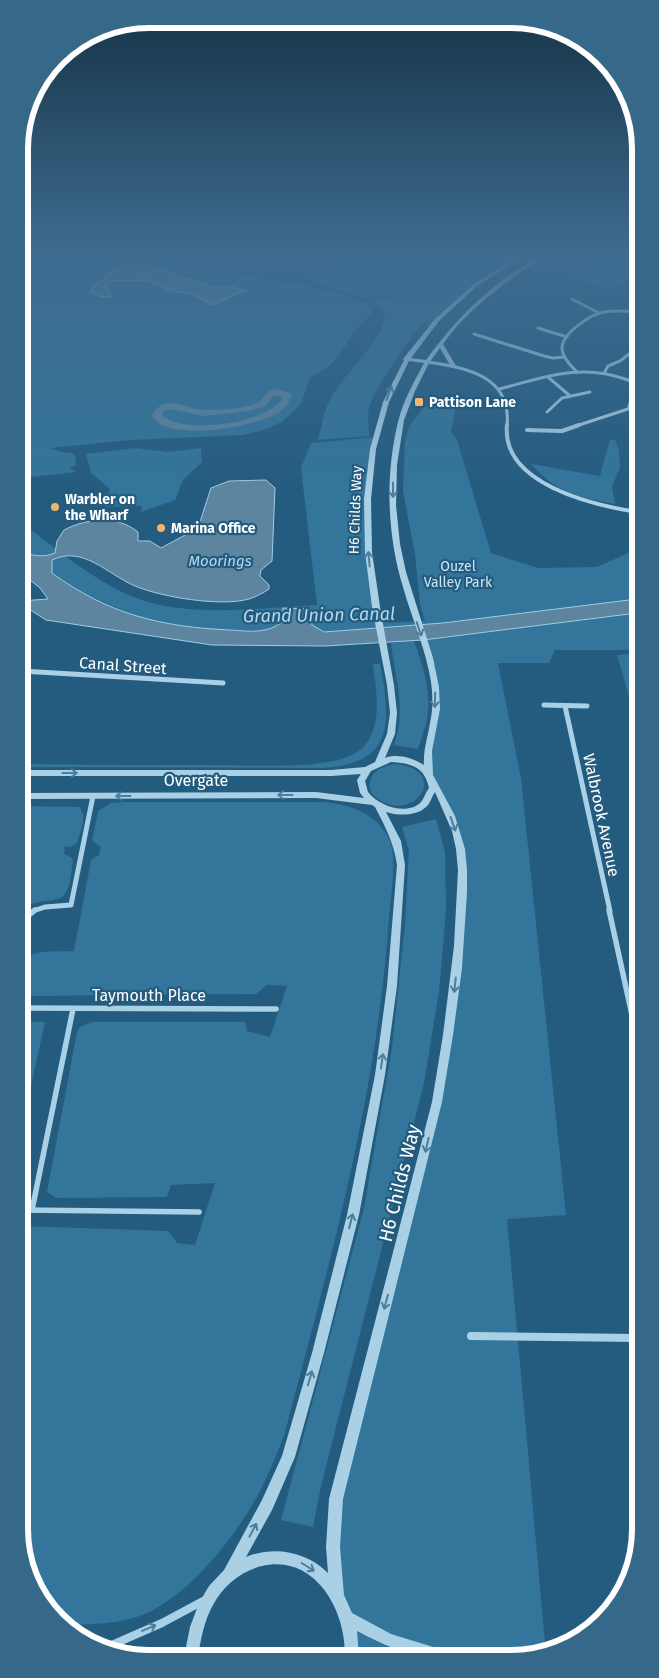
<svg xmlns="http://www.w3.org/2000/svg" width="659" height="1678" font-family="'Fira Sans',sans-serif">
<rect width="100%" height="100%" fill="#245c7f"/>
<g fill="#34759b">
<polygon points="19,255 161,255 218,271 309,286 343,295 367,304 372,313 355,331 340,354 329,366 310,378 301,404 283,421 267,429 243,435 130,440 50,448 62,452 72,453 75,456 76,465 69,468 76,472 20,478"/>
<path d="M 337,255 L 524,255 L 476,285 L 428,328 L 427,320 C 412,333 374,390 369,408 C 367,416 369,428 369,436 L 317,440 C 323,428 322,416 328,404 C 340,376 377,348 384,320 C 385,317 383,312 382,308 L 369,299 C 383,299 393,301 403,290 L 395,296 L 365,298 L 309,280 L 309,276 Z"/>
<polygon points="597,255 636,255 636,277 609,288 564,276"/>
<path d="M 445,403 L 456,404 L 451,431 L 457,440 L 491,553 L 538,568 L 597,567 L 637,549 L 637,599 L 443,623 L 324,632 L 312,625 L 309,610 L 271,631 L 207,629 L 165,624 L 136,616 L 81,593 L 20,550 L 20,521 C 53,547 86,574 124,593 C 180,620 257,608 317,605 L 301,468 L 311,443 L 376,437 L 373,451 L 368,559 L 379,623 L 425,621 L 420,604 L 415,555 L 403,491 L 405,442 L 409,427 L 424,407 Z"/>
<path d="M 610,439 L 615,440 L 619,451 L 620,468 L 612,486 L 615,504 C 579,497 556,493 531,464 L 600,476 Z"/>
<polygon points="135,448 168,452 201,448 202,462 183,480 175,500 141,512 142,506 105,507 110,489 91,473 86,454"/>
<polygon points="637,613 637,650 555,650 549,663 498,663 521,778 566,1215 507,1219 546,1654 352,1656 333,1547 336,1499 421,1171 460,936 458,840 429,774 436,691 423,640"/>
<path d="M 414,641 C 423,665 432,693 427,719 C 425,729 421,739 418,749 L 394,745 C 407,709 395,680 391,643 Z"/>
<polygon points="637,653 638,727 617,655"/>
<path d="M 373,664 L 380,664 C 391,721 395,765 321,768 L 21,767 L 21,764 C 86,765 152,765 218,765 C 251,765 296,768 328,762 C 340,760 357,755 365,745 C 383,723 376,690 373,664 Z"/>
<path d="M 394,764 C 455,769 411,831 372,794 C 364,776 378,767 394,764 Z"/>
<path d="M 122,802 L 322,802 C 349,804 378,813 390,841 C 397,859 391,896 389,916 C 378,1093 329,1265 284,1436 C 276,1456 268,1476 258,1495 C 234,1539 185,1601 137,1617 C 112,1625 86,1624 61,1625 L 23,1563 L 22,1226 L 168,1231 L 177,1243 L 195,1245 L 215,1183 L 171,1185 L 167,1197 L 56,1198 L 47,1192 L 77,1032 L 80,1027 L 92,1022 L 245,1022 L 247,1031 L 270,1037 L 287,986 L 267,985 L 256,994 L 29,996 L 21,994 C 21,944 36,953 74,951 L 91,860 L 99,855 L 101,847 L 92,841 L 98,811 L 111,803 Z"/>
<path d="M 21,806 L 80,807 L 83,814 L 83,823 L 77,843 L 71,847 L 65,846 L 64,854 L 72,858 L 73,861 C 71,871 71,888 64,895 C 56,905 36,896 21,911 Z"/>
<polygon points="436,819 445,852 446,911 439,992 424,1083 321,1486 313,1527 281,1520 364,1208 392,1048 405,924 409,851 402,827"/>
<polygon points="22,1021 45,1022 22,1127"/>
</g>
<g fill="#5e859f" stroke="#9ecde7">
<polygon points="128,264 147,265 212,287 228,286 246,291 237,293 213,305 193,295 164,288 149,280 110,281 106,285 111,296 110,297 99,296 91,292 92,287 104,279 106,275"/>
<path d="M 266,480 L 275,488 L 272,561 L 261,570 L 260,576 L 269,585 L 269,589 C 263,593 256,597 249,599 C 221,607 161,597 135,586 C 107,574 83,545 52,560 L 52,573 C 108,614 161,627 230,630 C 249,631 265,634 281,623 L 283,608 L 309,609 L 312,625 L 324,632 L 443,623 L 637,599 L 637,613 L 423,640 L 325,646 L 212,645 L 46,620 L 29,609 L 20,601 L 48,599 L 40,588 L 20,572 L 20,550 C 30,556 45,558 55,553 L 57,541 L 64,530 C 87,518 117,515 138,532 L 138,541 L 150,541 L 161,548 L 198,528 L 211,488 L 229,481 Z"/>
</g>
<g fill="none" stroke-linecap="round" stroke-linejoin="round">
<path fill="#5e859f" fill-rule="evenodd" d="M 273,389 L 291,393 L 292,395 C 289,403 285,409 278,413 C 258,426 164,444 152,415 C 166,392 186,410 205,410 C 217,410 250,409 259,402 C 265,398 265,392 273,389 ZM 274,395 L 283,397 C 272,423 182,436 162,415 L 164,411 L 171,409 L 203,416 L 249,411 L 265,406 Z"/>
<g stroke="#aad0e6" stroke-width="3">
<polyline points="572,299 599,313"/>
<polyline points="538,328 567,337"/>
<polyline points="474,334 544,356 553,358 565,357"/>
<path d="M 428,362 C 467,368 512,376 507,426"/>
<path d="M 577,372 C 571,366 563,358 562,349 C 561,334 591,314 604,312 C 615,310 626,311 636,312"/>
<polyline points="604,373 608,366 620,361 637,348"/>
<polyline points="549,378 569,395"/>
<path d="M 499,389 C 531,381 565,368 599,373 C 612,374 625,379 637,383"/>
<polyline points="629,407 636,383"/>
<polyline points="547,412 562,398 590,392"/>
<polyline points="576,426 637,406"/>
</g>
<g stroke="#aad0e6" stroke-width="4">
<path d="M 507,425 C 501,484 593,505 637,512"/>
<polyline points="527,430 562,431 579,425"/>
</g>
<g stroke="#aad0e6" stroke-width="5">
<polyline points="21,671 223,683"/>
<polyline points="544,705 587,706"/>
<polyline points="565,706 610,911"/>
<polyline points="33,911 45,907 71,905 93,796"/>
</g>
<g stroke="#aad0e6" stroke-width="5.5">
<polyline points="609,910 639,1047"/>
<polyline points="21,933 28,916 35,910"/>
<polyline points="22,1008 276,1009"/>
<polyline points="22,1210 199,1212"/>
<polyline points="32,1210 73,1009"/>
</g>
<g stroke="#aad0e6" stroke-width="8">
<polyline points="471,1336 639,1338"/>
<polyline points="105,1648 162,1623 203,1601"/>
</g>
<path fill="#aad0e6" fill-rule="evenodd" d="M 521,255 L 526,255 L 477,286 L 439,321 L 411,358 L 426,360 C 453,323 484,290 523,266 C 531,262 538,255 547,255 C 538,262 527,267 518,274 C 490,294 463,316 443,344 L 456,366 L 451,367 L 440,348 L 429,363 L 415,391 L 404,420 L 397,465 L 396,505 L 400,544 L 406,572 L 433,658 L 439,687 L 440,709 L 432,751 L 433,775 L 455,816 L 465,849 L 467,870 L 467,892 L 462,968 L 453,1035 L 442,1102 L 343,1499 L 340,1547 L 344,1595 L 352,1613 L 391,1634 L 443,1650 L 445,1655 C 410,1658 388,1647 357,1631 L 359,1656 L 345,1656 C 346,1610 315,1554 262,1566 C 241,1571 223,1586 213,1605 C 204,1621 201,1639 198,1656 L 184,1657 L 190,1627 L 199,1603 L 209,1586 L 224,1570 L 262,1500 L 282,1456 L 312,1353 L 347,1215 L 375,1075 L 387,986 L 397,865 C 394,843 385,826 375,807 L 372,805 L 316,798 L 21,799 L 21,793 L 316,792 L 364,798 L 360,793 L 357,780 L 361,774 L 331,776 L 21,776 L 21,770 L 331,770 L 365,767 L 375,762 L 387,734 L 390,713 L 387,685 L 372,607 L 365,552 L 364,499 L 370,449 L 383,402 L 404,360 L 403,359 L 435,319 L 474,284 ZM 409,361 L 424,363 C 414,382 403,401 398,422 C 385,475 387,535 403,587 C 412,619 426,649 431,682 C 433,696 433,710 430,723 C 428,737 423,750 424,765 C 413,758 397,753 385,758 L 395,734 L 397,713 L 394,685 L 380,607 L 372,552 L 371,499 L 376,449 L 389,402 ZM 391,762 C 411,763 425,767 429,788 C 426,792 424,798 421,802 C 408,816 378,806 368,792 C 367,789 366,784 365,781 L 371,771 ZM 435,792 L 452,831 L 456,849 L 458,870 L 454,946 L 443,1035 L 432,1102 L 329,1499 L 326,1547 L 328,1573 C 308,1552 274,1545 246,1557 L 272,1510 L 295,1457 L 324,1353 L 359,1215 L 385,1075 L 397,986 L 405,865 L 401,841 L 386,812 C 398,816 417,816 426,807 C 430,804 432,796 435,792 Z"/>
</g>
<defs><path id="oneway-shaft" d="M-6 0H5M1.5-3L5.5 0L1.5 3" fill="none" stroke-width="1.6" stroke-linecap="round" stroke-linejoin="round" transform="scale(1.25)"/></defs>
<g stroke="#4c7f9e">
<use href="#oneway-shaft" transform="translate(389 393) rotate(-70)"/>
<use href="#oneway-shaft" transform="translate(393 490) rotate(90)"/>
<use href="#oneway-shaft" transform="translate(369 559) rotate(-95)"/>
<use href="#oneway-shaft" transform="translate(419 629) rotate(71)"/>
<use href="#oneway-shaft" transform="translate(435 700) rotate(91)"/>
<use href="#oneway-shaft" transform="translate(70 773)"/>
<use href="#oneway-shaft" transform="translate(285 795) rotate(180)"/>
<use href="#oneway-shaft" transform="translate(123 796) rotate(180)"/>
<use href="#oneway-shaft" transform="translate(453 824) rotate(71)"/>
<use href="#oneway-shaft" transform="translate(455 985) rotate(96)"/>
<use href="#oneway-shaft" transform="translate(382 1061) rotate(-82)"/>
<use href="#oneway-shaft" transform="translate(427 1145) rotate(103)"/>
<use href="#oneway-shaft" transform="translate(351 1221) rotate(-76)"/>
<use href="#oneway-shaft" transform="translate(386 1302) rotate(105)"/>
<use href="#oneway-shaft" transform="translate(310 1378) rotate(-74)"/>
<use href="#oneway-shaft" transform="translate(253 1530) rotate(-62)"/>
<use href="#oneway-shaft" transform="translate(308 1567) rotate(32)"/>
<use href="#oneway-shaft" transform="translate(149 1628) rotate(-23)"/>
</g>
<linearGradient id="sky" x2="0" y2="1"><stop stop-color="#143346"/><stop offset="0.52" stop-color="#3f6c90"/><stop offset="1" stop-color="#3f6c90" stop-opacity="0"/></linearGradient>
<rect width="659" height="490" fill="url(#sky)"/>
<g fill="#f1b46d" stroke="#245c7f" stroke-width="2">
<rect x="414" y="397" width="10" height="10" rx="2.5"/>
<circle cx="55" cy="507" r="5"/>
<circle cx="161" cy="528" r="5"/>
</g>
<g text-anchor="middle" stroke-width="4.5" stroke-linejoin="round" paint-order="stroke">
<g font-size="14" font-weight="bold" fill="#fff" stroke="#245c7f" text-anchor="start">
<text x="429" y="407">Pattison Lane</text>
<text x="65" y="504">Warbler on<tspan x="65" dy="16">the Wharf</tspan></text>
<text x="171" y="533">Marina Office</text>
</g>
<g font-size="14" fill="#fff" stroke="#245c7f">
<text transform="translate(355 510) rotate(-88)" y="5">H6 Childs Way</text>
</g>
<g font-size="14" fill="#cde6f5" stroke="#245c7f">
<text x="458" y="571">Ouzel<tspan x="458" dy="16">Valley Park</tspan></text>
</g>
<g font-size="15" font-style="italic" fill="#b5d9ee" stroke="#245c7f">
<text x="220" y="566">Moorings</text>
</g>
<g font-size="16" fill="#fff" stroke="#245c7f">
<text transform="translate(123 665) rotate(4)" y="6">Canal Street</text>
<text x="196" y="786">Overgate</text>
<text transform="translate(602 815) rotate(78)" y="6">Walbrook Avenue</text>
<text x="149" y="1001">Taymouth Place</text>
</g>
<g font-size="18" font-style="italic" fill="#b5d9ee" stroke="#245c7f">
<text transform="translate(319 615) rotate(-1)" y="6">Grand Union Canal</text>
</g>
<g font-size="19" fill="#fff" stroke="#245c7f">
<text transform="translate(399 1183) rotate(-76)" y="7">H6 Childs Way</text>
</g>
</g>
<path d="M0 0H659V1678H0ZM149 28H511A121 121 0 0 1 632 149V1529A121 121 0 0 1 511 1650H149A121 121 0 0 1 28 1529V149A121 121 0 0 1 149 28Z" fill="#366989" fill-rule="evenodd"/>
<path fill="none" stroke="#fff" stroke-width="6" d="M149 28H511A121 121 0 0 1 632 149V1529A121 121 0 0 1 511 1650H149A121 121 0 0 1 28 1529V149A121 121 0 0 1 149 28Z"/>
</svg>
